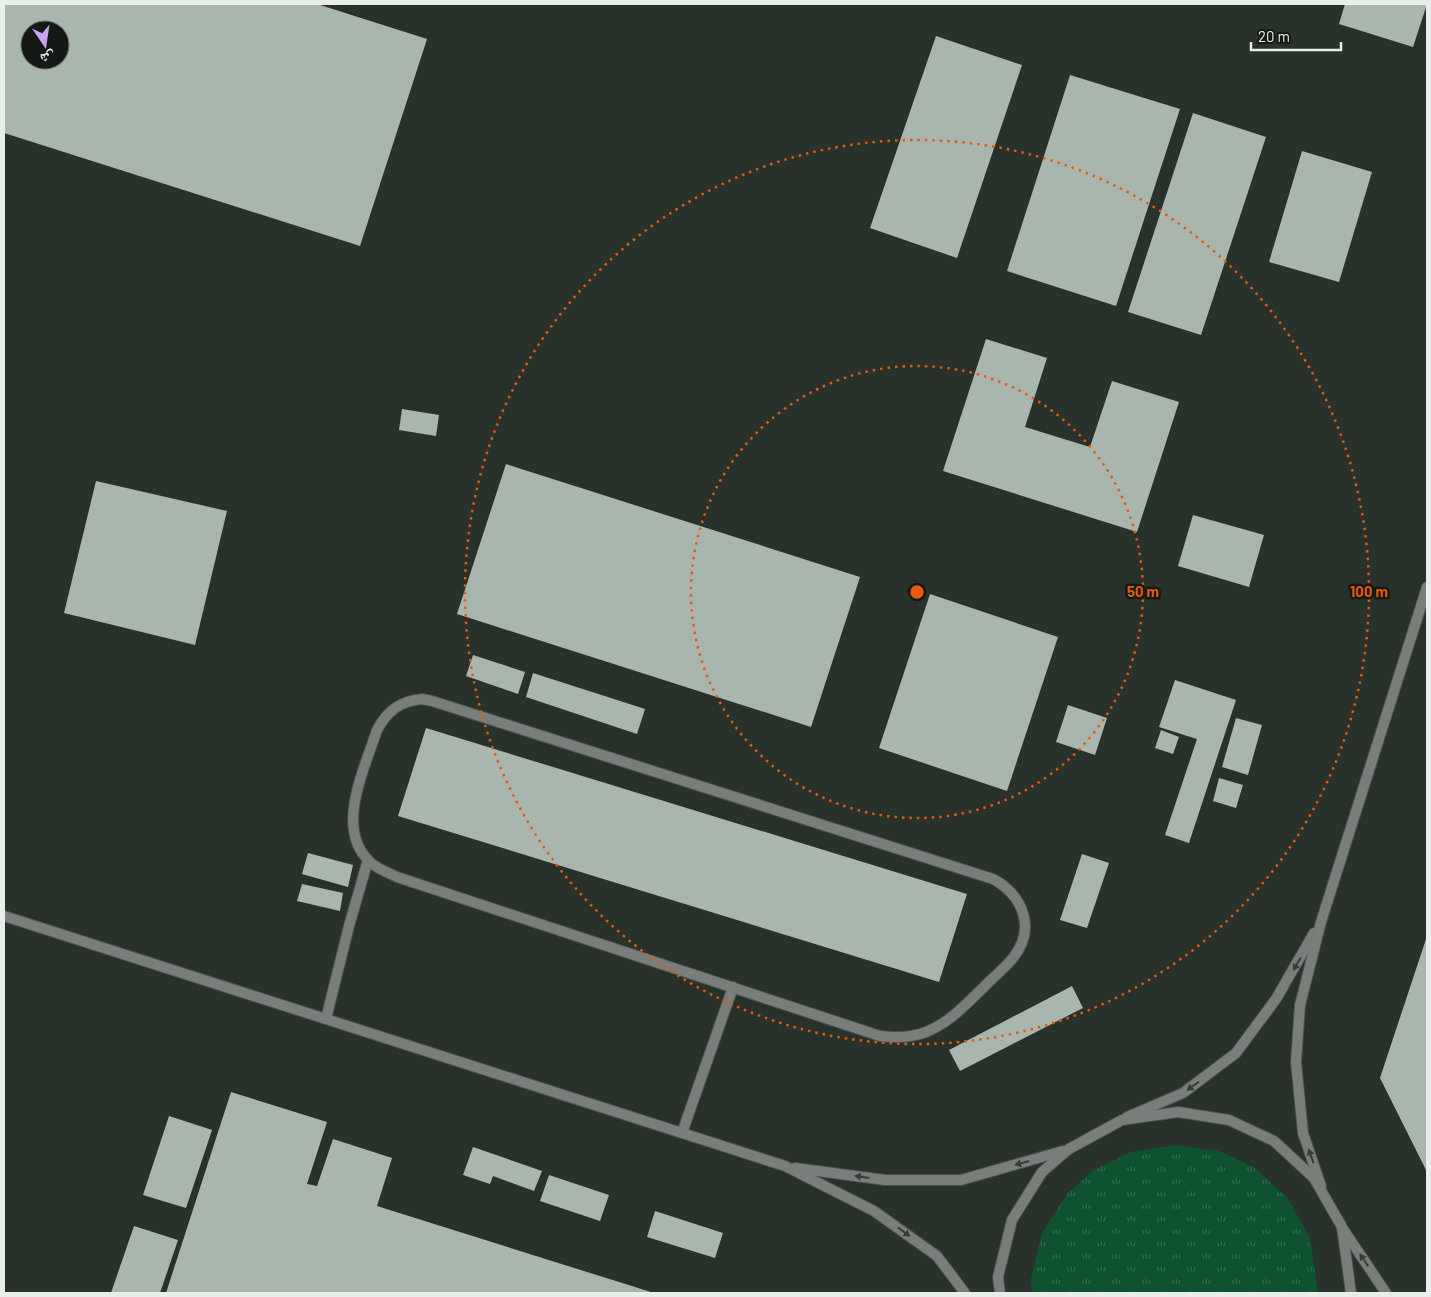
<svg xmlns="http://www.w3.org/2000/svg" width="1431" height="1297" font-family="Barlow,'Noto Naskh Arabic',sans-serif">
<defs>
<pattern id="grass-tufts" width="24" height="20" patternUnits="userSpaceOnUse" patternTransform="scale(1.25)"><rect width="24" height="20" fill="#0f522f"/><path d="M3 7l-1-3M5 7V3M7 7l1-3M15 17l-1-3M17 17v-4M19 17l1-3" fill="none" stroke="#326b4d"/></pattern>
</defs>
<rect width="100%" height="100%" fill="#28322b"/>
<polygon fill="url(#grass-tufts)" points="1177,1145 1219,1151 1255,1168 1288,1199 1310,1238 1318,1293 1032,1293 1031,1279 1042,1233 1068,1193 1092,1171 1131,1152"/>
<g fill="#a9b6ad" fill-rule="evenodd">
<path d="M 4,4 L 317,4 L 427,39 L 360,246 L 4,133 ZM 30,30 L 60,30 L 60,60 L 30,60 Z"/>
<polygon points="1345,4 1427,4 1413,47 1339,24"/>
<polygon points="936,36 1022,65 957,258 870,228"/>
<polygon points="1070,75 1180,109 1116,306 1007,271"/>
<polygon points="1193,113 1266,137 1201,335 1128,312"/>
<polygon points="1302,151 1372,172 1339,282 1269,262"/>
<polygon points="986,339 1047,358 1025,427 1090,447 1112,381 1179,402 1137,532 943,471"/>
<polygon points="402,409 439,415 436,436 399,430"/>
<polygon points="506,464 860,577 811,727 457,614"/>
<polygon points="96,481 227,511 195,645 64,613"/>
<polygon points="1193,515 1264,535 1249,587 1178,566"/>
<polygon points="930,594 1058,637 1007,791 879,748"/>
<polygon points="473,655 525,672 518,694 466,676"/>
<polygon points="533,673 645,709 637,734 526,697"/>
<polygon points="1175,680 1236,700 1189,843 1165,835 1197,739 1159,727"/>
<polygon points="1068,705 1107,718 1095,755 1056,742"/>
<polygon points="1236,718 1262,725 1248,775 1222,767"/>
<polygon points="426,728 967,894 939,982 398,816"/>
<polygon points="1161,730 1179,737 1173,754 1155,748"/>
<polygon points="1219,778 1243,785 1236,808 1213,801"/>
<polygon points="308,853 353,865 348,887 302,874"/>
<polygon points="1082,854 1109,863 1087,928 1060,920"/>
<polygon points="302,884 343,893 340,911 297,901"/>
<polygon points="1427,936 1427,1172 1380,1078"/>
<polygon points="1072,986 1083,1008 960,1071 949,1050"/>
<polygon points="231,1092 327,1122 307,1184 317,1186 333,1139 392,1158 377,1206 654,1293 166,1293"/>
<polygon points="169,1116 212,1130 186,1208 143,1195"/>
<polygon points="473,1147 542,1171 534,1191 493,1176 490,1184 463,1175"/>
<polygon points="549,1175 609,1195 600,1221 540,1201"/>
<polygon points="655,1211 723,1233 715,1258 647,1237"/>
<polygon points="134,1226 178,1240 160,1293 111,1293"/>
</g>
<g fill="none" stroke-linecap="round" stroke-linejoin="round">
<g stroke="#47504a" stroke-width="12">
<g id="service">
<path d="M 422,699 L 432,701 L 993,879 C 1024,896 1036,929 1013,958 C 1004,969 992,978 983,988 C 965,1005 949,1023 926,1032 C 911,1038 896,1038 880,1036 L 397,877 C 387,872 377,869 370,862 C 334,829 365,768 377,730 C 387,711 400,701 422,699 Z"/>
<polyline points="326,1019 349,926 368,860"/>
<polyline points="1127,1117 1183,1093 1236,1053 1276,999 1314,933"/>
<polyline points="682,1133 733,987"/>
<polyline points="1321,1186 1303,1133 1296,1062 1300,1005 1321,922 1427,587"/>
</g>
</g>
<g stroke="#47504a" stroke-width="12">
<g id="minor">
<polyline points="4,916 785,1166 874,1211 937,1256 965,1293"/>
<polyline points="795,1168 885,1180 961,1180 1063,1151"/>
<polyline points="1343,1229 1386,1293"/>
<polyline points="1000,1293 998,1277 1012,1220 1042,1172 1069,1149 1122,1120 1178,1112 1229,1120 1274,1141 1314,1178 1342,1227 1351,1293"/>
</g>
</g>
<use href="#service" stroke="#797e7a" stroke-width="10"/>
<use href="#minor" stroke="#797e7a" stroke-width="10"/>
</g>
<defs><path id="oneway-solid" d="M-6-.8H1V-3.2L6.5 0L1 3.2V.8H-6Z" transform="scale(1.25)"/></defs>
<g fill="#373c38">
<use href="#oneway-solid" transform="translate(1297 964) rotate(120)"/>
<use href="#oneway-solid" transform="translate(1193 1086) rotate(143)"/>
<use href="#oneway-solid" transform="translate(1311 1156) rotate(-109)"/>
<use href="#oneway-solid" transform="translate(1022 1163) rotate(164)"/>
<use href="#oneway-solid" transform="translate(862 1177) rotate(-172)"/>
<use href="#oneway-solid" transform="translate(904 1232) rotate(36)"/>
<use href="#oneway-solid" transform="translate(1364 1260) rotate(-124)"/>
</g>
<g fill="none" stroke="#e8590c" stroke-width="2.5" stroke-dasharray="2.5 5">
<circle cx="917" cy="592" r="226"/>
<circle cx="917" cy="592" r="452"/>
</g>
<circle cx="917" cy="592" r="8" fill="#e8590c" stroke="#141915" stroke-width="2.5"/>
<g font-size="15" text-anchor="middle" font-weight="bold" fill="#e8590c" stroke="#141915" stroke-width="5" stroke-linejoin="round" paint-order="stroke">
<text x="1143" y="597">50 m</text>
<text x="1369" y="597">100 m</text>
</g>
<rect width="1431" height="1297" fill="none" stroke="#e8efea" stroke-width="10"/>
<g transform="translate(45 45) rotate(167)"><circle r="24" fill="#141915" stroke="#696f6a"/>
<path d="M0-4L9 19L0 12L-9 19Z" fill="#c7a6ef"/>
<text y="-8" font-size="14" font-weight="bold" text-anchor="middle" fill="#e8efea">ش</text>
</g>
<path d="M1251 42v8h90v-8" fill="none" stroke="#e8efea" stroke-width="2.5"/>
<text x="1258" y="42" font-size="15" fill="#e8efea" stroke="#141915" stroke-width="4" paint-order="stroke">20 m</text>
</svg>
